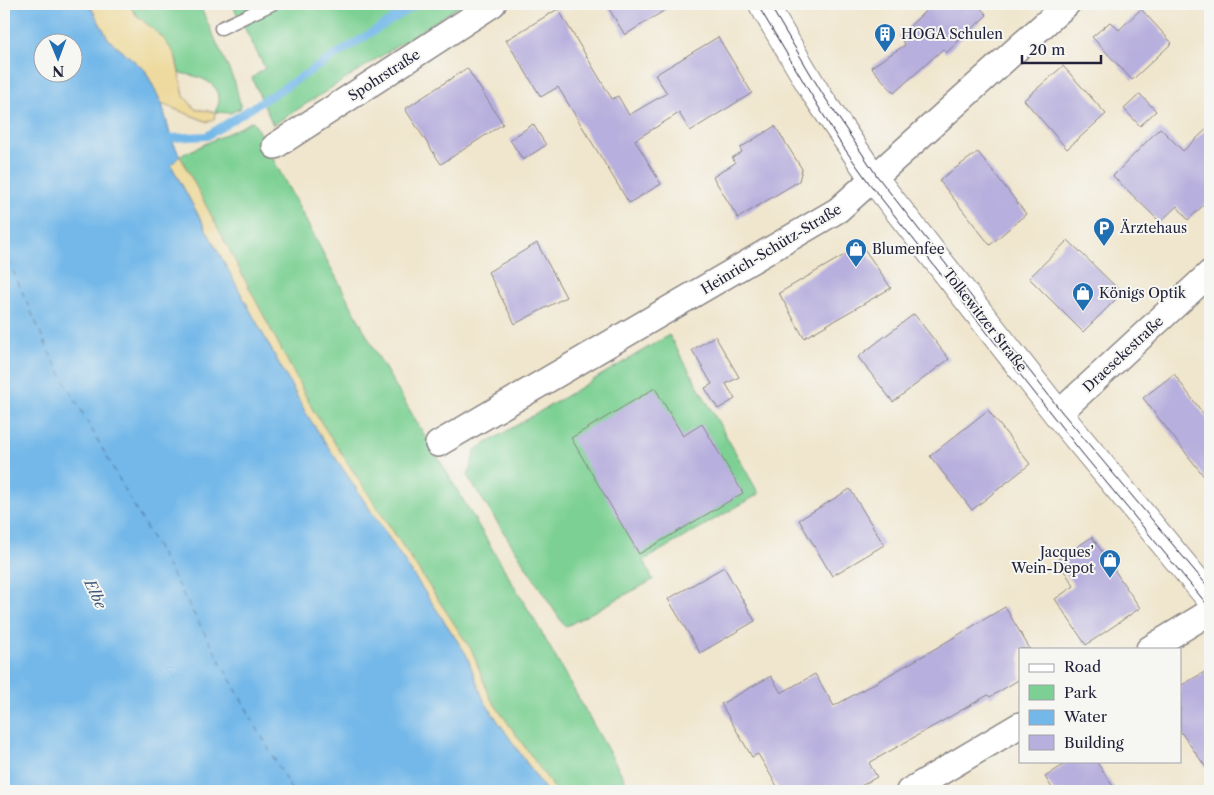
<svg xmlns="http://www.w3.org/2000/svg" width="1214" height="795" font-family="'Libre Caslon Text',serif">
<rect width="100%" height="100%" fill="#f6f6f2"/>
<filter id="ink" filterUnits="userSpaceOnUse"><feTurbulence type="fractalNoise" baseFrequency=".02" numOctaves="2"/><feDisplacementMap in="SourceGraphic" scale="10" xChannelSelector="R" yChannelSelector="G"/><feConvolveMatrix kernelMatrix="1 2 1 2 8 2 1 2 1" color-interpolation-filters="sRGB"/></filter>
<filter id="wash" filterUnits="userSpaceOnUse"><feTurbulence type="fractalNoise" baseFrequency=".0096" numOctaves="4" result="noise"/><feDisplacementMap in="SourceGraphic" scale="20" xChannelSelector="R" yChannelSelector="G"/><feGaussianBlur stdDeviation="1.12" result="paint"/><feColorMatrix in="noise" values="0 0 0 0 0 0 0 0 0 0 0 0 0 0 0 0 0 1.4 0 .05"/><feComposite in="paint" operator="in"/></filter>
<g filter="url(#wash)">
<rect width="100%" height="100%" fill="#f0e6ce"/>
<g fill="#7cd093" stroke="#4f7967">
<path d="M 129,4 L 199,4 L 235,83 L 241,108 L 230,113 L 215,112 C 216,109 219,105 219,101 C 221,81 194,75 179,73 C 178,67 177,60 174,54 C 163,33 141,25 129,4 Z"/>
<polygon points="232,4 463,4 273,125 252,78 265,68"/>
<polygon points="253,121 380,360 535,621 631,791 556,791 490,698 472,651 314,412 180,156"/>
<polygon points="669,335 759,494 644,560 653,580 565,627 468,477 475,450"/>
</g>
<g fill="#eeda9e" stroke="#887e6c">
<polygon points="89,4 129,4 135,14 163,38 175,55 184,96 195,109 215,112 214,119 208,122 162,104 145,70 109,40"/>
<polygon points="180,156 314,412 472,651 490,698 556,791 546,791 484,701 466,654 307,415 171,165"/>
</g>
<path fill="#73b8e9" stroke="#4a6d92" fill-rule="evenodd" d="M 4,4 L 89,4 L 109,40 L 145,70 L 162,104 L 171,138 L 180,156 L 171,165 L 307,415 L 466,654 L 484,701 L 546,791 L 4,791 ZM 42,42 L 72,42 L 72,72 L 42,72 Z"/>
<g fill="none" stroke-linecap="round" stroke-linejoin="round">
<polyline stroke="#73b8e9" stroke-width="8" points="163,141 171,138 207,136 417,4"/>
<polyline stroke="#3e5678" stroke-width="1" stroke-dasharray="6 5" stroke-linecap="butt" points="4,251 51,356 292,791"/>
</g>
<g id="blocks">
<g fill="#b7afdd">
<polygon points="606,4 675,4 625,35"/>
<polygon points="933,4 977,4 987,15 946,53 943,49 894,93 871,67 905,45 899,36"/>
<polygon points="558,9 612,99 618,96 629,115 667,93 655,75 718,37 752,93 690,131 679,113 635,140 661,184 629,203 558,87 541,97 506,40"/>
<polygon points="1141,9 1172,43 1132,80 1092,37 1110,22 1119,30"/>
<polygon points="1063,66 1106,114 1067,149 1024,100"/>
<polygon points="467,68 503,124 441,164 405,109"/>
<polygon points="1140,94 1156,111 1140,126 1124,109"/>
<polygon points="533,124 546,145 523,160 510,140"/>
<polygon points="775,126 802,169 799,181 738,218 713,177 735,163 732,158 742,152 740,148"/>
<polygon points="1210,126 1210,199 1188,220 1177,206 1160,222 1113,176 1160,128 1183,151"/>
<polygon points="978,152 1026,214 990,245 939,180"/>
<polygon points="1068,240 1122,293 1083,332 1029,278"/>
<polygon points="537,243 566,297 515,324 488,272"/>
<polygon points="853,250 865,250 891,288 804,338 779,293"/>
<polygon points="914,314 949,359 893,402 858,357"/>
<polygon points="715,336 739,377 726,384 735,399 718,409 705,388 712,384 692,350"/>
<polygon points="1174,374 1210,423 1210,484 1143,398"/>
<polygon points="655,388 683,436 702,424 743,493 639,554 571,438"/>
<polygon points="988,410 1030,464 972,510 930,456"/>
<polygon points="850,489 884,545 832,576 799,520"/>
<polygon points="1092,537 1140,608 1086,645 1055,599 1074,586 1057,560"/>
<polygon points="724,567 755,621 700,653 668,599"/>
<polygon points="1005,607 1030,649 1020,649 1020,679 990,697 988,695 869,763 877,777 852,791 780,791 758,754 752,757 721,704 771,676 781,693 815,674 834,706 921,657"/>
<polygon points="1210,669 1210,773 1180,731 1180,686"/>
<polygon points="1069,761 1096,761 1116,791 1054,791 1045,777"/>
</g>
</g>
</g>
<g filter="url(#ink)">
<use href="#blocks" fill-opacity="0" stroke="#898484" stroke-width="1"/>
<g fill="none" stroke-linecap="round" stroke-linejoin="round">
<g stroke="#898484" stroke-width="15">
<polyline id="service" points="221,28 272,4"/>
</g>
<g stroke="#898484" stroke-width="28">
<g id="minor">
<polyline points="275,146 493,4"/>
<polyline points="1058,414 1210,273"/>
<polyline points="438,444 838,210 1067,4"/>
<polyline points="1149,649 1210,612"/>
<polyline points="909,791 1020,725"/>
</g>
</g>
<g stroke="#898484" stroke-width="30">
<polyline id="secondary" points="763,4 817,95 874,179 1058,414 1210,598"/>
</g>
<use href="#service" stroke="#fff" stroke-width="12"/>
<use href="#minor" stroke="#fff" stroke-width="25"/>
<use href="#secondary" stroke="#fff" stroke-width="28"/>
<g stroke="#22223b" stroke-width="1">
<polyline points="757,4 839,141 869,183 1082,453 1210,608"/>
<polyline points="769,4 822,93 877,176 1061,411 1210,589"/>
</g>
</g>
</g>
<defs>
<g id="building-pin" transform="scale(1.125)"><path d="M0 17L-7.5 6A9.5 9.5 0 1 1 7.5 6Z" fill="#1f6fb2" stroke="#f6f6f2"/><path d="M-4-6H4V6H1V3H-1V6H-4ZM-2.5-4.3h1.7v1.8h-1.7ZM.8-4.3h1.7v1.8H.8ZM-2.5-1h1.7V.8h-1.7ZM.8-1h1.7V.8H.8Z" fill="#fff"/></g>
<g id="parking-pin" transform="scale(1.125)"><path d="M0 17L-7.5 6A9.5 9.5 0 1 1 7.5 6Z" fill="#1f6fb2" stroke="#f6f6f2"/><path d="M-3.5-5.5H1a3.5 3.5 0 0 1 0 7H-1V5.5H-3.5ZM-1-3.4V-.6H.8a1.4 1.4 0 0 0 0-2.8Z" fill="#fff"/></g>
<g id="shop-pin" transform="scale(1.125)"><path d="M0 17L-7.5 6A9.5 9.5 0 1 1 7.5 6Z" fill="#1f6fb2" stroke="#f6f6f2"/><path d="M-5-2.5h2.3a2.7 3.5 0 0 1 5.4 0H5L5.5 6h-11ZM-1.5-2.5h3a1.5 2.3 0 0 0-3 0Z" fill="#fff"/></g>
</defs>
<g fill-rule="evenodd">
<use href="#building-pin" x="885" y="34"/>
<use href="#parking-pin" x="1104" y="228"/>
<use href="#shop-pin" x="856" y="249"/>
<use href="#shop-pin" x="1083" y="293"/>
<use href="#shop-pin" x="1110" y="560"/>
</g>
<g text-anchor="middle" stroke-width="4" stroke-linejoin="round" paint-order="stroke">
<g font-size="14" fill="#22223b" stroke="#f6f6f2" text-anchor="start">
<text x="901" y="39">HOGA Schulen</text>
<text x="1120" y="233">Ärztehaus</text>
<text x="872" y="254">Blumenfee</text>
<text x="1099" y="298">Königs Optik</text>
<text x="1094" y="557" text-anchor="end">Jacques’<tspan x="1094" dy="16">Wein-Depot</tspan></text>
</g>
<g font-size="14" fill="#22223b" stroke="#f6f6f2">
<text transform="translate(384 75) rotate(-33)" y="5">Spohrstraße</text>
<text transform="translate(771 249) rotate(-31)" y="5">Heinrich-Schütz-Straße</text>
<text transform="translate(985 320) rotate(52)" y="5">Tolkewitzer Straße</text>
<text transform="translate(1123 354) rotate(-43)" y="5">Draesekestraße</text>
</g>
<g font-size="15" font-style="italic" fill="#3e5678" stroke="#f6f6f2">
<text transform="translate(95 594) rotate(65)" y="5">Elbe</text>
</g>
</g>
<rect width="1214" height="795" fill="none" stroke="#f6f6f2" stroke-width="20"/>
<rect x="1019" y="648" width="162" height="115" fill="#f6f6f2" stroke="#a1a1a9"/>
<rect x="1029" y="664" width="25" height="8" fill="#ffffff" stroke="#a1a1a9"/>
<text x="1064" y="672" font-size="15" fill="#22223b">Road</text>
<rect x="1029" y="685" width="25" height="15" fill="#7cd093" stroke="#a1a1a9"/>
<text x="1064" y="698" font-size="15" fill="#22223b">Park</text>
<rect x="1029" y="710" width="25" height="15" fill="#73b8e9" stroke="#a1a1a9"/>
<text x="1064" y="722" font-size="15" fill="#22223b">Water</text>
<rect x="1029" y="735" width="25" height="15" fill="#b7afdd" stroke="#a1a1a9"/>
<text x="1064" y="748" font-size="15" fill="#22223b">Building</text>
<g transform="translate(58 58) rotate(179)"><circle r="24" fill="#f6f6f2" stroke="#a1a1a9"/>
<path d="M0-4L9 19L0 12L-9 19Z" fill="#1f6fb2"/>
<text y="-8" font-size="14" font-weight="bold" text-anchor="middle" fill="#22223b">N</text>
</g>
<path d="M1022 55v8h79v-8" fill="none" stroke="#22223b" stroke-width="2.5"/>
<text x="1029" y="55" font-size="15" fill="#22223b" stroke="#f6f6f2" stroke-width="4" paint-order="stroke">20 m</text>
</svg>
